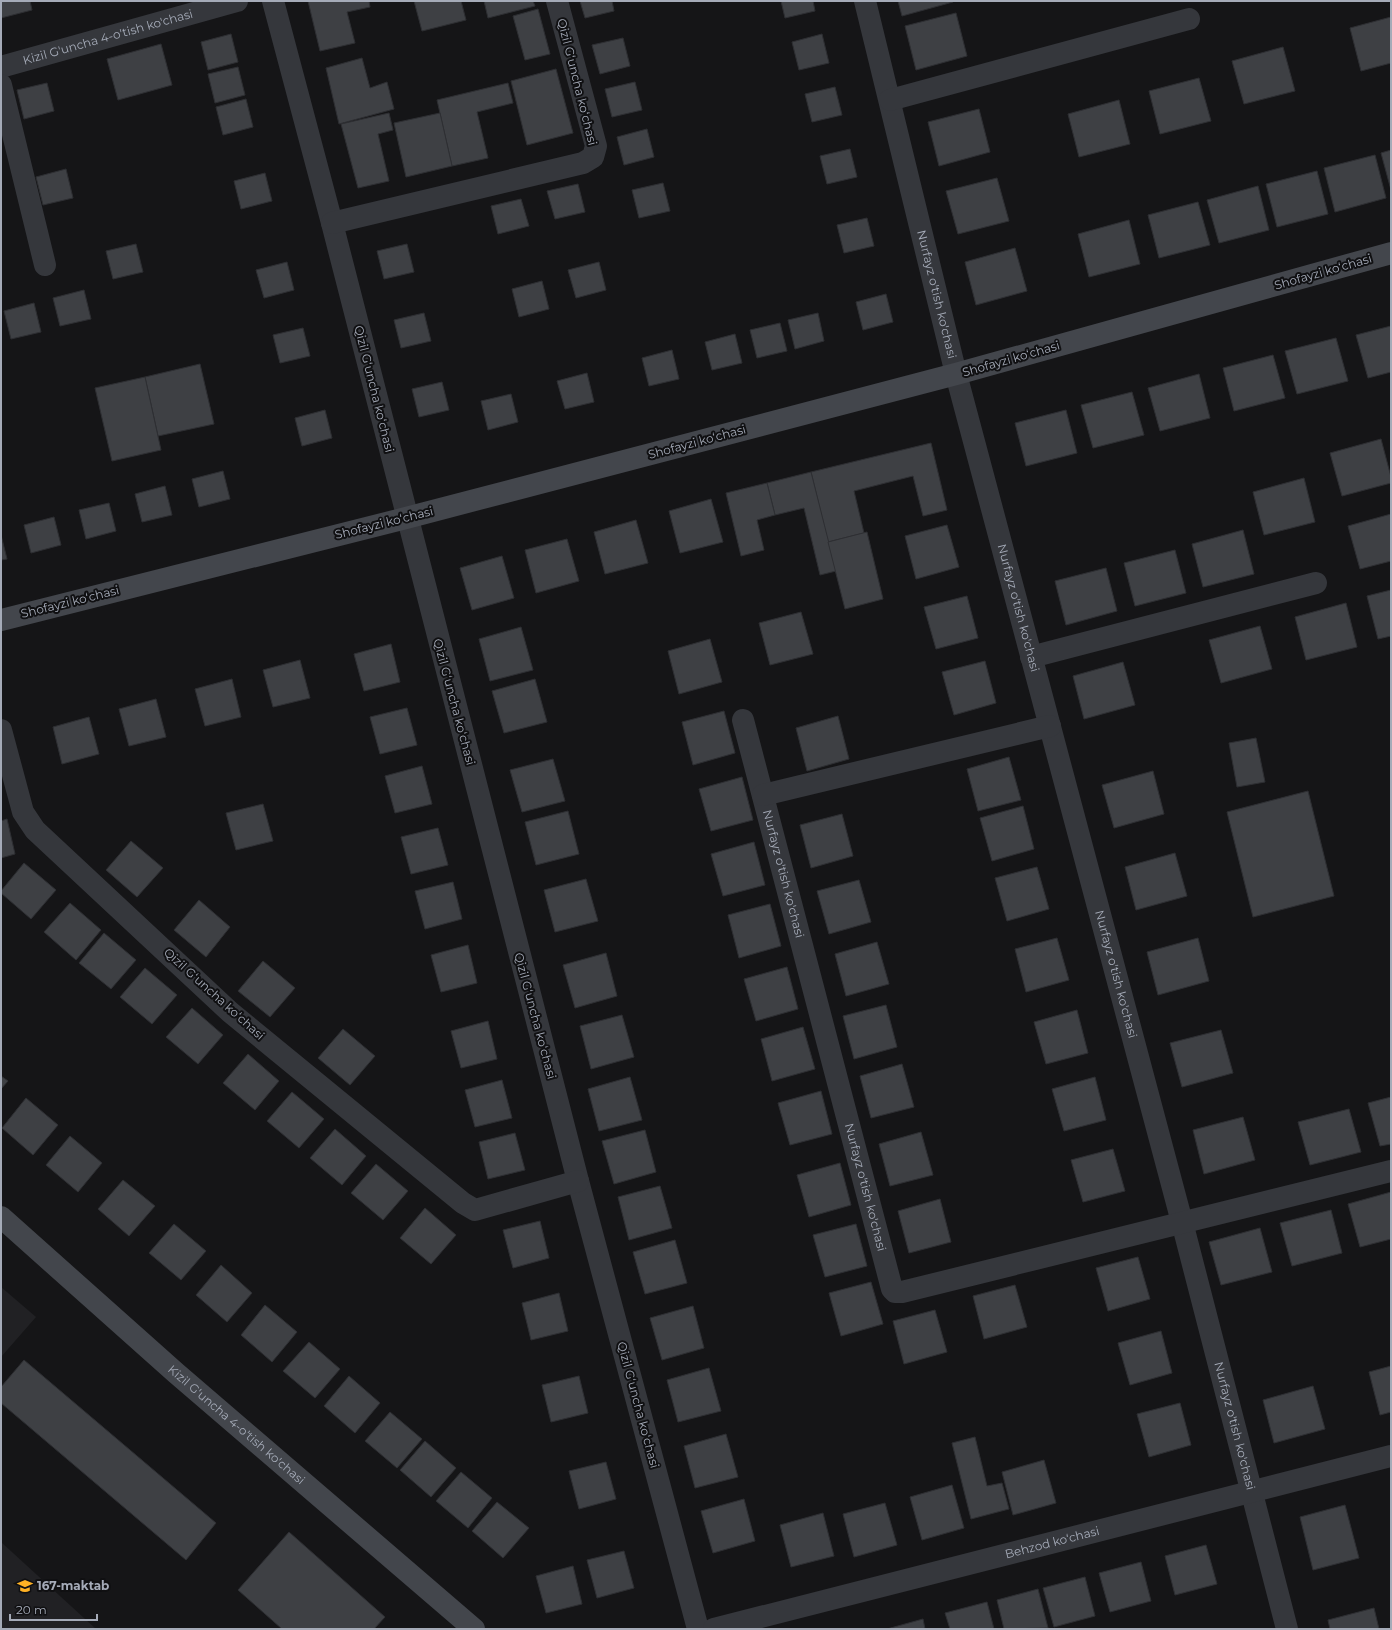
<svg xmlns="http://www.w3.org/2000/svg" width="1392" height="1630" font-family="Montserrat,sans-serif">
<rect width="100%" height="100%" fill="#151517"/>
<g fill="#212124">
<polygon points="1,1287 36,1317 1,1357"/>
<polygon points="1,1542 96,1629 1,1629"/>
</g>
<g fill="#3e4044" stroke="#2e2f33">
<polygon points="1,1 30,1 32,10 1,18"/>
<polygon points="308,1 369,1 370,7 347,12 355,43 320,51"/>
<polygon points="414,1 461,1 466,20 422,31"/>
<polygon points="484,1 533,1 535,6 488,18"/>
<polygon points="580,1 612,1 614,11 585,18"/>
<polygon points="781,1 813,1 815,11 785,18"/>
<polygon points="898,1 952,1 953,2 902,16"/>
<polygon points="538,9 550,54 525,60 513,16"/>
<polygon points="956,13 967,56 916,70 905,26"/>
<polygon points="1391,17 1391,63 1361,71 1350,28"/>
<polygon points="231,34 238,62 208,70 201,42"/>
<polygon points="822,34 829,63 799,70 792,42"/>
<polygon points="623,38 630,66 600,74 592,45"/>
<polygon points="161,44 172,85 118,100 107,59"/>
<polygon points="1283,47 1295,91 1244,104 1232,61"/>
<polygon points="362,58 370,88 387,82 394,109 339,124 326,68"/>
<polygon points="238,67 245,95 215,103 208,74"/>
<polygon points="556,69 573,133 527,145 511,81"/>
<polygon points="1199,78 1211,121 1160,134 1149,91"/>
<polygon points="635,82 642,110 612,117 605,89"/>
<polygon points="47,83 54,111 24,119 17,90"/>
<polygon points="508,83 513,103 477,112 488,158 452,166 437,100"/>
<polygon points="835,87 842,115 812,122 805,94"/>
<polygon points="246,99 253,127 223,135 216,107"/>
<polygon points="1119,100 1130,144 1079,157 1068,114"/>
<polygon points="979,109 990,152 939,166 928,122"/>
<polygon points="389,113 393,130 378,134 389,181 358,188 341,124"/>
<polygon points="440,113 452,166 406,177 394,123"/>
<polygon points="647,129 654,157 624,165 617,137"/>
<polygon points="850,149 857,177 827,184 820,156"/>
<polygon points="1391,150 1391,190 1381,153"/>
<polygon points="1375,155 1386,198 1335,212 1324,168"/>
<polygon points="66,169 73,198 43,205 36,177"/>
<polygon points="1317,171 1328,214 1277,227 1266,184"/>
<polygon points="265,173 272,201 241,209 234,181"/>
<polygon points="997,178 1009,221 958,234 946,191"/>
<polygon points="663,183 670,211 639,218 632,190"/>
<polygon points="578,184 585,212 555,219 547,191"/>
<polygon points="1258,186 1269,230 1219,243 1207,200"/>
<polygon points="521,199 529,226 498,234 491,206"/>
<polygon points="1198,202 1210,245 1159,258 1148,215"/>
<polygon points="867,218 874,246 844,253 837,225"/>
<polygon points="1129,220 1140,264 1089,277 1078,234"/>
<polygon points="136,244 143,272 113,279 106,251"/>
<polygon points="407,244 414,272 384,279 377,251"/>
<polygon points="1015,248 1027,291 976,305 965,262"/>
<polygon points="287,262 294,290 264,298 256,270"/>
<polygon points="599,262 606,290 576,298 568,270"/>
<polygon points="542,281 549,309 519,317 512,289"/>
<polygon points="84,290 91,319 60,326 53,298"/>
<polygon points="886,294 893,322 863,330 856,302"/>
<polygon points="34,303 41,332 11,339 4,311"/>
<polygon points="424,313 431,341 401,348 394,320"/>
<polygon points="818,313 824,341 795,349 788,320"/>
<polygon points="780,323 787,351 757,358 750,330"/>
<polygon points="1391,326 1391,372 1368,378 1356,335"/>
<polygon points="303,328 310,356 280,363 273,335"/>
<polygon points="735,334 742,363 712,370 705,342"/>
<polygon points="1336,338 1348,381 1297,394 1285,351"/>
<polygon points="672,350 679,379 649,386 642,358"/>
<polygon points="1273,355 1285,398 1234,411 1223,368"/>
<polygon points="200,364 214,424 158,436 145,377"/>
<polygon points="587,373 594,402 565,409 557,381"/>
<polygon points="1199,374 1210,418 1160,431 1148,388"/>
<polygon points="145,377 161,450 112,461 95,388"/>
<polygon points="442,382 449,410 419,417 412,389"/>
<polygon points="1132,392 1144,435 1093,448 1081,405"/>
<polygon points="511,394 518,422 488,430 481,401"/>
<polygon points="325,410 332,438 302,446 295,418"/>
<polygon points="1066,410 1077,453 1026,466 1015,423"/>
<polygon points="1381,439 1391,477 1391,483 1342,496 1330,453"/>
<polygon points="931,443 947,510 923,516 913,476 854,491 864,533 828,542 811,472"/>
<polygon points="223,471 230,499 199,507 192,479"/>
<polygon points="811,472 836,571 820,575 804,508 775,515 767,483"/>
<polygon points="1304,478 1315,522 1264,535 1253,492"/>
<polygon points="767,483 775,515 757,520 764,550 741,556 726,493"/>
<polygon points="165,486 172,515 142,522 135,494"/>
<polygon points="711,499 723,542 680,553 669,511"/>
<polygon points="109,503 116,531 86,539 79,510"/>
<polygon points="1391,514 1391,561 1360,569 1348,526"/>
<polygon points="54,517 61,545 31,553 24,525"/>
<polygon points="636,520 648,563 605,574 594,532"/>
<polygon points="947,525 959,567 916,579 905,536"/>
<polygon points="1243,530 1254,574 1203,587 1192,544"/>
<polygon points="867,532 883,599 845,609 828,542"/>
<polygon points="1,535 7,559 1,560"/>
<polygon points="567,539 579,581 536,593 525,550"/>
<polygon points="1175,550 1186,593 1135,606 1124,563"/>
<polygon points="502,556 514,598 472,610 460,568"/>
<polygon points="1106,568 1117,611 1066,625 1055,581"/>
<polygon points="1391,590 1391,636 1378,639 1367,596"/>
<polygon points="967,596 978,638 936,649 924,607"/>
<polygon points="1346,603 1357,647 1306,660 1295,617"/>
<polygon points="801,612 813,654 770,665 759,623"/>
<polygon points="1260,626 1272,669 1221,683 1209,640"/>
<polygon points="521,627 533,670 490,681 479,639"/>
<polygon points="710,639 722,682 679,694 668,651"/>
<polygon points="391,644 400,682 364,691 354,654"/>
<polygon points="300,660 310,698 273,707 263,670"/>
<polygon points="985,661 996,703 954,715 942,672"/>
<polygon points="1123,662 1135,705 1084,719 1073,676"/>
<polygon points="232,679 241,717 205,726 195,689"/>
<polygon points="535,679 547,722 504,733 492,691"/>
<polygon points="156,699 166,737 129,746 119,709"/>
<polygon points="407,708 417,745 380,754 370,717"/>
<polygon points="724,711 735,753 693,765 682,722"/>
<polygon points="838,716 849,759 807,771 796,728"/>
<polygon points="89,717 99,754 62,764 53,727"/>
<polygon points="1256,738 1265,782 1237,787 1229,743"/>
<polygon points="1009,757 1021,800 978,811 967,769"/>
<polygon points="553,759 565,801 522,812 510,770"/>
<polygon points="422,766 432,804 395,813 385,776"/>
<polygon points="1153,771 1164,814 1114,828 1102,785"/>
<polygon points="742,777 753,820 711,831 699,789"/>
<polygon points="1308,791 1334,896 1253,917 1227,812"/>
<polygon points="263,804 273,841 236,850 226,813"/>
<polygon points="1023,806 1034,849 992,861 980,818"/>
<polygon points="568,811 579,854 536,865 525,822"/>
<polygon points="842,814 853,856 811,868 800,825"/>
<polygon points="7,819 15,854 1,858 1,821"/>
<polygon points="438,828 448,865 411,874 401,837"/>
<polygon points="131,841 163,868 137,897 106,870"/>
<polygon points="754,842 765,885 723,896 711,854"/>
<polygon points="1175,853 1187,896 1136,910 1125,867"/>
<polygon points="24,863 56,890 31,919 1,893 1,891"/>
<polygon points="1037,867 1049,909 1007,921 995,878"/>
<polygon points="586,879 598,921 555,932 544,890"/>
<polygon points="859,880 871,922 829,934 817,891"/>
<polygon points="453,882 462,919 425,929 415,891"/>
<polygon points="199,900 230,927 206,957 174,930"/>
<polygon points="70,903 101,930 76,960 44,932"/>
<polygon points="770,904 781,946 739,958 728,915"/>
<polygon points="104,933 136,960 111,989 79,963"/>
<polygon points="1057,938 1069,980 1026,992 1015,949"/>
<polygon points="1198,938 1209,981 1158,995 1147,952"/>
<polygon points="877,942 889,984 846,996 835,954"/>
<polygon points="468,945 477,983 441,992 431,955"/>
<polygon points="606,953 617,996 575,1008 563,965"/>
<polygon points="263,961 295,988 270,1017 238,991"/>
<polygon points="787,967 798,1009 756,1021 744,979"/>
<polygon points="145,968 177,995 152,1024 120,997"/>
<polygon points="886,1005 897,1047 854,1059 843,1016"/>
<polygon points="192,1008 223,1035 198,1064 166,1037"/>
<polygon points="1077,1010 1088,1053 1046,1064 1034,1022"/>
<polygon points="622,1015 634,1057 591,1069 580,1026"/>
<polygon points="488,1021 497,1059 461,1068 451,1031"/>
<polygon points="803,1027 815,1069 772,1081 761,1039"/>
<polygon points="343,1029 375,1056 350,1085 318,1058"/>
<polygon points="1221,1030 1233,1073 1182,1087 1170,1043"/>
<polygon points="248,1054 279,1081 255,1110 223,1083"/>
<polygon points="902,1064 914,1107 871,1118 860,1076"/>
<polygon points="1,1076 8,1081 1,1089"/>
<polygon points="630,1077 642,1120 599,1131 588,1089"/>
<polygon points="1095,1077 1106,1120 1064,1131 1052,1089"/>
<polygon points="502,1080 512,1118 475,1127 465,1090"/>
<polygon points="821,1091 832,1134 790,1145 778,1103"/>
<polygon points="292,1092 324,1119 299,1148 267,1121"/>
<polygon points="1391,1097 1391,1144 1380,1146 1368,1103"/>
<polygon points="26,1098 58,1125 33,1155 2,1128"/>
<polygon points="1349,1109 1361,1152 1310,1165 1298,1122"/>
<polygon points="1243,1117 1255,1160 1204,1174 1193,1130"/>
<polygon points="335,1129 366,1156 342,1185 310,1158"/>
<polygon points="645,1130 656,1172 614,1184 602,1141"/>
<polygon points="921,1132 933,1175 890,1186 879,1144"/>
<polygon points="515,1133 525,1170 488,1179 479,1142"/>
<polygon points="70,1136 102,1163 78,1192 46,1165"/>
<polygon points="1113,1149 1125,1191 1083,1202 1071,1160"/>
<polygon points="840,1163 851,1205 809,1217 797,1175"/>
<polygon points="376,1164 408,1191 383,1220 351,1193"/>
<polygon points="123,1180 155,1206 129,1236 98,1209"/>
<polygon points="660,1186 672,1228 629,1240 618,1197"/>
<polygon points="1391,1192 1391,1239 1360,1247 1348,1204"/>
<polygon points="940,1199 951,1242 909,1253 898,1211"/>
<polygon points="425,1208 456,1235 431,1264 400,1238"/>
<polygon points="1331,1210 1342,1253 1292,1266 1280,1223"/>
<polygon points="540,1221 549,1258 513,1268 503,1230"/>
<polygon points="174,1224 206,1251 181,1280 149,1253"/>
<polygon points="856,1224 867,1266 825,1277 813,1235"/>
<polygon points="1260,1228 1272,1272 1221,1285 1209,1242"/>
<polygon points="675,1240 687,1283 645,1294 633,1252"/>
<polygon points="1138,1257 1150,1299 1108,1311 1096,1268"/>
<polygon points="221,1265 252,1293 227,1322 196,1295"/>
<polygon points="871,1282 883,1324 841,1336 829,1293"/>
<polygon points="1015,1285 1027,1327 984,1339 973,1296"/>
<polygon points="559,1293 568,1331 531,1340 522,1303"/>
<polygon points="265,1305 297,1332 272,1362 241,1335"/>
<polygon points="693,1306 704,1348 662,1360 650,1318"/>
<polygon points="935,1310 947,1352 904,1364 893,1321"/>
<polygon points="1161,1331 1172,1373 1130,1385 1118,1343"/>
<polygon points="309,1342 340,1369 315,1398 283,1371"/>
<polygon points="24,1360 216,1523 186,1560 1,1403 1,1387"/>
<polygon points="1391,1366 1391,1412 1380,1415 1369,1372"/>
<polygon points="709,1368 721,1411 678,1422 667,1380"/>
<polygon points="349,1376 380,1403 355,1433 324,1406"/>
<polygon points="579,1376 588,1413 551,1422 542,1385"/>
<polygon points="1313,1386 1325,1429 1274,1443 1263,1400"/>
<polygon points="1180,1403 1191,1445 1149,1457 1137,1414"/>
<polygon points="390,1412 422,1439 397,1468 365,1441"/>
<polygon points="726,1434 738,1477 695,1488 684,1446"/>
<polygon points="975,1437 987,1486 1002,1483 1009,1509 971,1519 952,1443"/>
<polygon points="425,1441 456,1468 431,1497 400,1470"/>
<polygon points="1044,1460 1056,1503 1013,1515 1002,1472"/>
<polygon points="606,1462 616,1499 579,1509 569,1471"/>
<polygon points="461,1472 492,1498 468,1528 436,1501"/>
<polygon points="952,1485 964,1528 922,1540 910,1497"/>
<polygon points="744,1499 755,1541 713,1553 701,1511"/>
<polygon points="497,1502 529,1528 503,1558 472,1531"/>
<polygon points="885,1503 897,1545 854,1557 843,1514"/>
<polygon points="1345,1505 1359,1558 1313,1570 1300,1517"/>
<polygon points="823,1513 834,1556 791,1567 780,1525"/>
<polygon points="289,1532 385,1617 374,1629 282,1629 238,1590"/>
<polygon points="1206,1545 1217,1584 1175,1595 1165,1556"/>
<polygon points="624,1551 634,1588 597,1598 587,1560"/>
<polygon points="1141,1562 1151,1601 1110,1612 1099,1573"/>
<polygon points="573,1566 582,1604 546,1613 536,1576"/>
<polygon points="1085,1577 1095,1616 1054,1627 1043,1588"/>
<polygon points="1038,1589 1048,1628 1004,1629 997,1600"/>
<polygon points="987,1602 994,1629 950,1629 945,1613"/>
<polygon points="1374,1608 1379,1629 1330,1629 1328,1620"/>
<polygon points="923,1619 925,1629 887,1629"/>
</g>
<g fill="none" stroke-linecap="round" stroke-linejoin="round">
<g stroke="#35373c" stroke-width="22">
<polyline points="273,1 332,223 578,1181 698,1629"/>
<path id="s1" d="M 865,1 L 956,374 L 1182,1222 L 1287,1629"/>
<path id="s2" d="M 1,67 L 237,1"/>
<polyline points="1,85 45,265"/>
<polyline points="890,100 1189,19"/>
<polyline points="332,223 583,163 593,157 596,146 557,1"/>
<polyline points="1031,657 1316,583"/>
<path id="s3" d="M 743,720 L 892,1289 L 895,1292 L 902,1292 L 1391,1171"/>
<polyline points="1,730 23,812 35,830 230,1012 463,1203 475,1210 578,1181"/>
<polyline points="763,795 1050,726"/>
<path id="s4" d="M 714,1629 L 1391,1456"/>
</g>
<g stroke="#43464c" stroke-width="22">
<polyline points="1,620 406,518 956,374 1391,253"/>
<path id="s5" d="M 1,1217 L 176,1373 L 474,1629"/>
</g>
</g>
<defs>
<g id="school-bare" transform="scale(1.2)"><path d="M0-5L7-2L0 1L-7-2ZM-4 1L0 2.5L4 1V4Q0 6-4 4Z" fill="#ffb225" stroke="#101012" stroke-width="2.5" paint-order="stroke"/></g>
</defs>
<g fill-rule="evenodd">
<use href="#school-bare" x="25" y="1586"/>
</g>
<g text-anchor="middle" stroke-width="4" stroke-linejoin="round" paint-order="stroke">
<g font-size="12" fill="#a5abb8" stroke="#101012">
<text dy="4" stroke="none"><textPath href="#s2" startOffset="111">Kizil G'uncha 4-o'tish ko'chasi</textPath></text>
<text transform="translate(577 82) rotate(76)" y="4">Qizil Gʻuncha koʻchasi</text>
<text transform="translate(1323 272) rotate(-16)" y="4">Shofayzi koʻchasi</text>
<text dy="4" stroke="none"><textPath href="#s1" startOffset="302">Nurfayz o'tish ko'chasi</textPath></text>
<text transform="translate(1011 359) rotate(-16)" y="4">Shofayzi koʻchasi</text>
<text transform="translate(374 389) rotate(76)" y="4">Qizil Gʻuncha koʻchasi</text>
<text transform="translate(697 442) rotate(-15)" y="4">Shofayzi koʻchasi</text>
<text transform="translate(384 523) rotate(-14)" y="4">Shofayzi koʻchasi</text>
<text transform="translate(70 602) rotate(-14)" y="4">Shofayzi koʻchasi</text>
<text dy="4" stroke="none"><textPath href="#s1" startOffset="626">Nurfayz o'tish ko'chasi</textPath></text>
<text transform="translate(454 702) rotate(75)" y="4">Qizil Gʻuncha koʻchasi</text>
<text dy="4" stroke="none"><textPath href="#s3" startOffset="159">Nurfayz o'tish ko'chasi</textPath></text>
<text dy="4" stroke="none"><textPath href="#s1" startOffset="1005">Nurfayz o'tish ko'chasi</textPath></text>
<text transform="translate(214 994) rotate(42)" y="4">Qizil Gʻuncha koʻchasi</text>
<text transform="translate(535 1016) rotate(75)" y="4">Qizil Gʻuncha koʻchasi</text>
<text dy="4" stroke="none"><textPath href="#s3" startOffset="483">Nurfayz o'tish ko'chasi</textPath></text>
<text transform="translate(638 1405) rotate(75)" y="4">Qizil Gʻuncha koʻchasi</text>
<text dy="4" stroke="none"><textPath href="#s5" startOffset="314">Kizil G'uncha 4-o'tish ko'chasi</textPath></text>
<text dy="4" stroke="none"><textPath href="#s1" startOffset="1472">Nurfayz o'tish ko'chasi</textPath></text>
<text dy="4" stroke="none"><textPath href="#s4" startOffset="349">Behzod ko‘chasi</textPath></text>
</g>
<g font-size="12" font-weight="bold" fill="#a5abb8" stroke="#101012" text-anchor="start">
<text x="37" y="1590">167-maktab</text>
</g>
</g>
<rect width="1392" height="1630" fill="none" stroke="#a5abb8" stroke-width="4"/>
<path d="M10 1614v6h87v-6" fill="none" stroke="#a5abb8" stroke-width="2"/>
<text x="16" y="1614" font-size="12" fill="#a5abb8" stroke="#101012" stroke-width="3" paint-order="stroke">20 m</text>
</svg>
